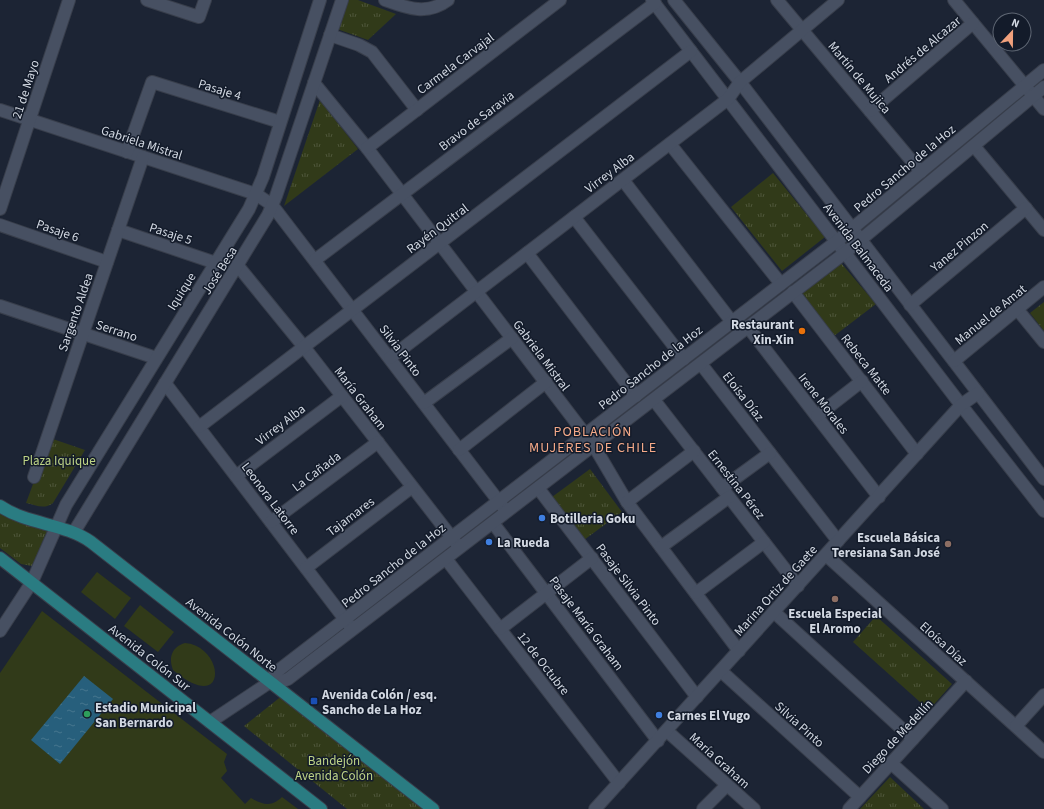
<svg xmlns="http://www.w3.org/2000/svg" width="1044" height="809" font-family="'Source Sans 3',sans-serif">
<defs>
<pattern id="grass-tufts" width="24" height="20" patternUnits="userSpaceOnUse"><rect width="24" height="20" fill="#313a19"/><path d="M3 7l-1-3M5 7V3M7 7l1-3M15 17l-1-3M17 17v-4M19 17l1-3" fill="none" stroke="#4e563a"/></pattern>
<pattern id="water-ripples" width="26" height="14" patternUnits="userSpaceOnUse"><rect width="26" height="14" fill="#275f7c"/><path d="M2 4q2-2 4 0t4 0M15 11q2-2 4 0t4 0" fill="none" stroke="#45758e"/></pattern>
</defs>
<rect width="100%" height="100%" fill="#1c2434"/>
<g fill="url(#grass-tufts)">
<polygon points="348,0 358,0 396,14 368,40 337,29"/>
<polygon points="320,100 358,149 284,206"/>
<polygon points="773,173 825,237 782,271 731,207"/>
<polygon points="841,263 876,304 834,336 801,293"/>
<polygon points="1044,302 1044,331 1030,313"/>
<path d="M 50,438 L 85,450 L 53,503 C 44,510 36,505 26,503 Z"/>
<polygon points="590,469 622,512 584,540 552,497"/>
<polygon points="0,513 5,516 48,529 32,566 21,564 0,548"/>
<polygon points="876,616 952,684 929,710 853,642"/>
<polygon points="283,695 424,809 347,809 244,726"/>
<polygon points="890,777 924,809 860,809"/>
</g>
<g fill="#313a19">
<polygon points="97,572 131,598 115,619 81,592"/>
<polygon points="140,605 174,632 158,652 124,626"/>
<path d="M 42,611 L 227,754 L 224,762 L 227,771 L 221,778 L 245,804 L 251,798 C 263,805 272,807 282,797 L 298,809 L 0,809 L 0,673 Z"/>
<path d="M 185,643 C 225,646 229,717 173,670 C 168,657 172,647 185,643 Z"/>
</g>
<polygon fill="url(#water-ripples)" points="84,676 113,699 60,764 31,740"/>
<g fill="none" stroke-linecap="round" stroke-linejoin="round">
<g stroke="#383e4b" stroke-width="14">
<g id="minor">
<polyline points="147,0 199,17 205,0"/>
<path d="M 385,0 C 407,8 427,16 448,0"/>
<polyline points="652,0 961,405 1044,511"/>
<polyline points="674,0 740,82 1044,479"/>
<polyline points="777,0 921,172"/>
<polyline points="954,0 1044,109"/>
<polyline points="330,35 359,45 372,52 417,110"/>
<polyline points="314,83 367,148 594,446 627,502 739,651"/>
<polyline points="0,110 256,194 272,205 503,507"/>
<polyline points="870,111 973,23"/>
<polyline points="670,144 781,284"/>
<polyline points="974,146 1044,230"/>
<polyline points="367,148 560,0"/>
<polyline points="127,152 152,82 280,122"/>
<polyline points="623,180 732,322"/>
<polyline points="0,209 69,0"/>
<polyline points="574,217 684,359"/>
<polyline points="0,225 107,262"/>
<polyline points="118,230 216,263"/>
<polyline points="527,253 636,396"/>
<polyline points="315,260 655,3"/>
<polyline points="238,266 304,347 456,543"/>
<polyline points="793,292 917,454"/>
<polyline points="910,305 1026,208"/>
<polyline points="0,306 156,358"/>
<polyline points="1017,309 1044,342"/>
<polyline points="748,327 879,497"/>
<polyline points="390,358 728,99 740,82 838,0"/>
<polyline points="954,361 1044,287"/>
<polyline points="701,364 838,541"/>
<polyline points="165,383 350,626"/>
<polyline points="654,400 798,586"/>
<polyline points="424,403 512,338"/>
<polyline points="817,416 862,381"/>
<polyline points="199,427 691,51"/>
<polyline points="459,450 546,382"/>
<polyline points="236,476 342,396"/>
<polyline points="34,477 143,157"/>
<polyline points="538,488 697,697"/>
<polyline points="722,488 770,453"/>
<polyline points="627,502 694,451"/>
<polyline points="271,522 378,442"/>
<polyline points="493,523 658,741"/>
<polyline points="74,532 268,215 276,196 342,0"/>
<polyline points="661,547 729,497"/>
<polyline points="826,555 1044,752"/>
<polyline points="446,559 619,783"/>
<polyline points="306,568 412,487"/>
<polyline points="696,593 764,542"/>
<polyline points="774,612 913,739"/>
<polyline points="500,629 592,558"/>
<polyline points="0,631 32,582 66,505 249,209 263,177 320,0"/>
<polyline points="721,671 860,797"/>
<polyline points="270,682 277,683 288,679 846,252 1044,87"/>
<polyline points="210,722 270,682 275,673 837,241 1044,70"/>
<polyline points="1016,726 1044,695"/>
<polyline points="667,731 754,809"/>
<polyline points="891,763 942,809"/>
<polyline points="595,809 961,405 978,393"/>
<polyline points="703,809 727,785"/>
<polyline points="849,809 966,681"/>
</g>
</g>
<g stroke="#383e4b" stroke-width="14">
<g id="major">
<path d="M 0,506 C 28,525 64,523 91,542 L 433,809"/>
<polyline points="0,558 321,809"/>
</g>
</g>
<use href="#minor" stroke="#475062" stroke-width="12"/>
<use href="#major" stroke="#2a7c82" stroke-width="12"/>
</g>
<circle fill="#e8710a" stroke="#131b2a" stroke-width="1.5" cx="802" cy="331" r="4"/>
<g fill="#3f7fe0" stroke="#131b2a" stroke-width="1.5">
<circle cx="542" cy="518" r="4"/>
<circle cx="489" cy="542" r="4"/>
<circle cx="659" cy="715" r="4"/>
</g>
<g fill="#8d6e63" stroke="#131b2a" stroke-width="1.5">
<circle cx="948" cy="544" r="4"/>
<circle cx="835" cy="599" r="4"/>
</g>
<rect fill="#1a4fb4" stroke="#131b2a" stroke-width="1.5" x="310" y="697" width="8" height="8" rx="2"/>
<circle fill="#2e9e5b" stroke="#131b2a" stroke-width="1.5" cx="87" cy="714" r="4"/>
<g text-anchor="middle" stroke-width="3" stroke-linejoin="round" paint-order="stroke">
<g font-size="13" fill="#d2d8e2" stroke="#131b2a">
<text transform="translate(922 49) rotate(-40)" y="5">Andrés de Alcazar</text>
<text transform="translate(455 63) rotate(-37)" y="5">Carmela Carvajal</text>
<text transform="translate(860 77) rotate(50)" y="5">Martín de Mujica</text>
<text transform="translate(25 89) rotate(-72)" y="5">21 de Mayo</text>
<text transform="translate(220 89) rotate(17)" y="5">Pasaje 4</text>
<text transform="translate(476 120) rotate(-37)" y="5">Bravo de Saravia</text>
<text transform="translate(142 142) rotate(18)" y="5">Gabriela Mistral</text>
<text transform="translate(904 168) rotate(-40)" y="5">Pedro Sancho de la Hoz</text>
<text transform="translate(609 172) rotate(-37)" y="5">Virrey Alba</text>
<text transform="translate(437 228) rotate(-37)" y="5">Rayén Quitral</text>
<text transform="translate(58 230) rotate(19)" y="5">Pasaje 6</text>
<text transform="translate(171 233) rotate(18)" y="5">Pasaje 5</text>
<text transform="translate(959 246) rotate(-40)" y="5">Yanez Pinzon</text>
<text transform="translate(859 247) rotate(53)" y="5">Avenida Balmaceda</text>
<text transform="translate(219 270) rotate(-58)" y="5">José Besa</text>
<text transform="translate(181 291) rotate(-58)" y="5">Iquique</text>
<text transform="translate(75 312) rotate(-71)" y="5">Sargento Aldea</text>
<text transform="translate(990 314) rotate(-39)" y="5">Manuel de Amat</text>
<text transform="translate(117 330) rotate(18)" y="5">Serrano</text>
<text transform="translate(401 350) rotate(53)" y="5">Silvia Pinto</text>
<text transform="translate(542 355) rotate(53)" y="5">Gabriela Mistral</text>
<text transform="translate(867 364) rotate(52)" y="5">Rebeca Matte</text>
<text transform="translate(650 367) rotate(-38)" y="5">Pedro Sancho de la Hoz</text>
<text transform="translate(744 396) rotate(52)" y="5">Eloísa Díaz</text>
<text transform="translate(361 398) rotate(52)" y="5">María Graham</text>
<text transform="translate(824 403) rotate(52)" y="5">Irene Morales</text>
<text transform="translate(280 424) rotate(-37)" y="5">Virrey Alba</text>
<text transform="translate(316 471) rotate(-37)" y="5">La Cañada</text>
<text transform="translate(737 484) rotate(52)" y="5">Ernestina Pérez</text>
<text transform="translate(271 498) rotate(53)" y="5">Leonora Latorre</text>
<text transform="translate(350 516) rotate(-37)" y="5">Tajamares</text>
<text transform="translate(393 565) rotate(-38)" y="5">Pedro Sancho de la Hoz</text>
<text transform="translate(629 584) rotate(53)" y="5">Pasaje Silvia Pinto</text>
<text transform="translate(775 590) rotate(-48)" y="5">Marina Ortiz de Gaete</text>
<text transform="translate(587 623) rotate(53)" y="5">Pasaje María Graham</text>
<text transform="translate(232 634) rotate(38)" y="5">Avenida Colón Norte</text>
<text transform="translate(944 643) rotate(42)" y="5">Eloísa Díaz</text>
<text transform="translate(150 657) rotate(38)" y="5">Avenida Colón Sur</text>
<text transform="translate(544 663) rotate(52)" y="5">12 de Octubre</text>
<text transform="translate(800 724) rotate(42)" y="5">Silvia Pinto</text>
<text transform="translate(897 736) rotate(-47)" y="5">Diego de Medellín</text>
<text transform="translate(720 760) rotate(42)" y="5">María Graham</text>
</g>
<g font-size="13" font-weight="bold" fill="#d2d8e2" stroke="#131b2a" text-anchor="start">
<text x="794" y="329" text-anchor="end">Restaurant<tspan x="794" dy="15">Xin-Xin</tspan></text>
<text x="550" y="523">Botilleria Goku</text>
<text x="940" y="542" text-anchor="end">Escuela Básica<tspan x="940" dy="15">Teresiana San José</tspan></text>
<text x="497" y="547">La Rueda</text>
<text x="835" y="618" text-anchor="middle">Escuela Especial<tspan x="835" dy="15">El Aromo</tspan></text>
<text x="322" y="699">Avenida Colón / esq.<tspan x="322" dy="15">Sancho de La Hoz</tspan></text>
<text x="95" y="712">Estadio Municipal<tspan x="95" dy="15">San Bernardo</tspan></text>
<text x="667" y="720">Carnes El Yugo</text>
</g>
<g font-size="13" fill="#bed486" stroke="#131b2a">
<text x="59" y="465">Plaza Iquique</text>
<text x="334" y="765">Bandejón<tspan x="334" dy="15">Avenida Colón</tspan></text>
</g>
<g font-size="14" letter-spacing="1" fill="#f5aa89" stroke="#131b2a">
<text x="593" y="436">POBLACIÓN<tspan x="593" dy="16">MUJERES DE CHILE</tspan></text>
</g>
</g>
<g transform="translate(1012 32) rotate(22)"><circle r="19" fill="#131b2a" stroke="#5f6774"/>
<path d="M0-3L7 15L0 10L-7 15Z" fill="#f1a17d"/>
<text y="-6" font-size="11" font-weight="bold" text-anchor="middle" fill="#d2d8e2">N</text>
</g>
</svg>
